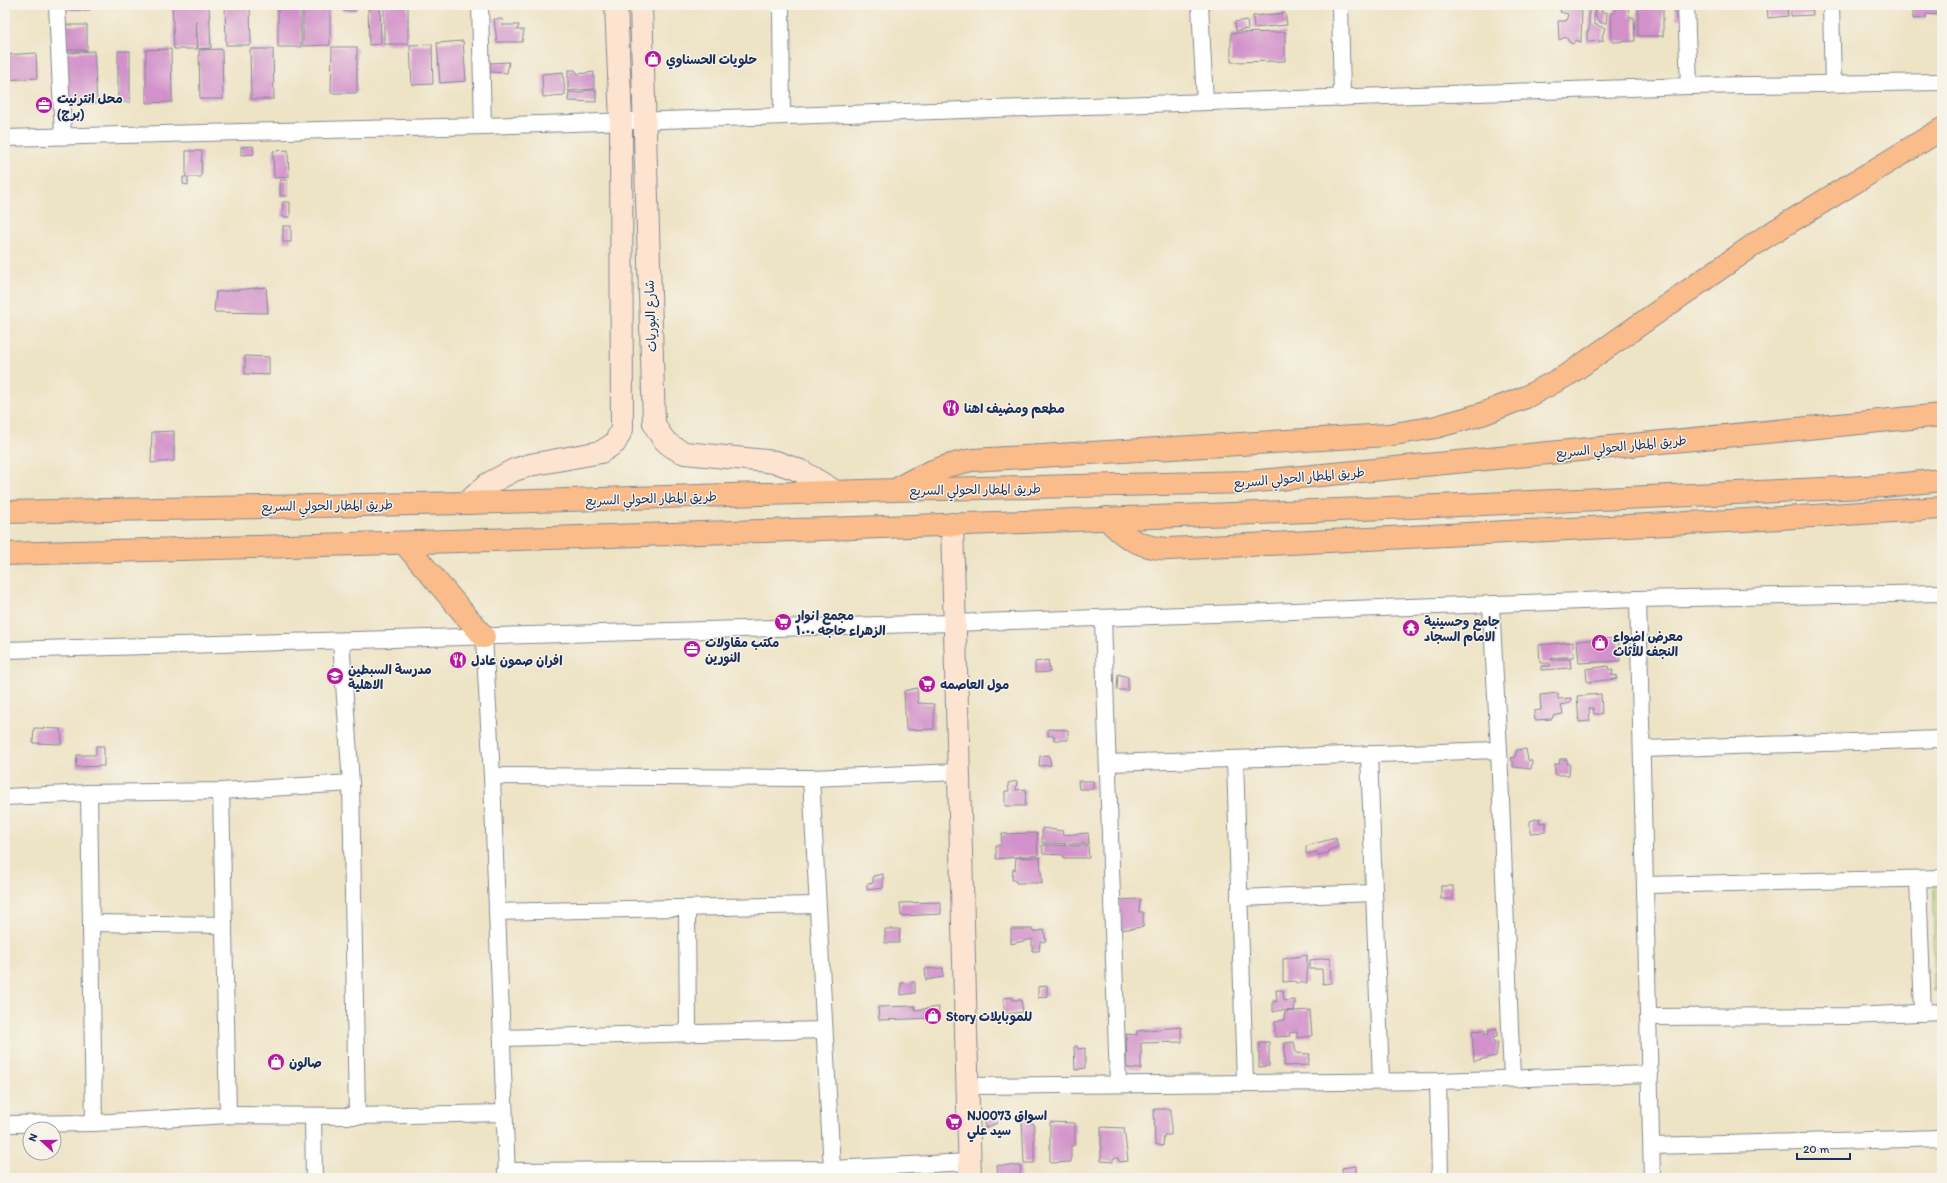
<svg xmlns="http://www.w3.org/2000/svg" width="1947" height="1183" font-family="Itim,'Playpen Sans Arabic',sans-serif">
<defs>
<pattern id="grass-tufts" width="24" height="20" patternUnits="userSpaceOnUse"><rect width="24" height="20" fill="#bad67c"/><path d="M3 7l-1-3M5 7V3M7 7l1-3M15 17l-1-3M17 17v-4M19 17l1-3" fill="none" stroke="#9fb86e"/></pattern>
</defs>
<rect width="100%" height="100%" fill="#f7f3e8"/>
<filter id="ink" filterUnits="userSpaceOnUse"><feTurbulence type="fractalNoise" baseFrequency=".025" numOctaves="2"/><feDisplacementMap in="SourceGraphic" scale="8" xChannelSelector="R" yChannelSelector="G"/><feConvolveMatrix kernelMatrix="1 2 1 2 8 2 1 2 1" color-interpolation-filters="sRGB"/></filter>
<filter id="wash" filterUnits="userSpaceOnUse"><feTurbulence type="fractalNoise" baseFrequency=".012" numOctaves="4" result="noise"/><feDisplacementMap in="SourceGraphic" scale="16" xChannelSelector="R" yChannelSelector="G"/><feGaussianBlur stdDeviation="0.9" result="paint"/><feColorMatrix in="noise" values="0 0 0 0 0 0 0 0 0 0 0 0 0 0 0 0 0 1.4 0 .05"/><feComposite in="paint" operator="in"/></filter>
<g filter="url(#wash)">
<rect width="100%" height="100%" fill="#ede3c5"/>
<polygon fill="url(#grass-tufts)" stroke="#6a826d" points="1942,880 1942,991 1934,991 1934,881"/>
<g id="blocks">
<g fill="#d291ca">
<rect x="65" y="5" width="25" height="5"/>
<polygon points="172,5 209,5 211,48 198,49 196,22 197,49 174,49"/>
<polygon points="225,5 250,5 251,45 226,45"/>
<rect x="278" y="5" width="23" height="42"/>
<polygon points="303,5 330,5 330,45 303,46"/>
<rect x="343" y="5" width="13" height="6"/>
<polygon points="368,5 380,5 381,44 369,45"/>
<rect x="384" y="5" width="24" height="39"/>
<polygon points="1562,5 1570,5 1568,8 1582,8 1581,42 1576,40 1573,44 1569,42 1566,37 1559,40 1558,21 1566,21 1568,14 1560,12"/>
<polygon points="1584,5 1602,5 1601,12 1607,12 1606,23 1601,23 1596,18 1596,10 1594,10 1594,24 1605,28 1602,37 1604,41 1587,42 1587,31 1589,31 1589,8 1584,7"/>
<polygon points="1615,5 1628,5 1629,17 1634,17 1635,41 1612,42 1611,13 1615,12"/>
<rect x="1638" y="5" width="25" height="31"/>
<polygon points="1675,5 1689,5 1690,18 1676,19"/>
<polygon points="1767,5 1787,5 1788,16 1768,18"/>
<polygon points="1791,5 1812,5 1813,15 1791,16"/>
<polygon points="1913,5 1941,5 1941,15 1926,14 1926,18 1913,19"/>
<polygon points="1285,13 1287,25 1254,28 1253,16"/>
<polygon points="494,19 502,19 503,25 519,25 517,30 524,30 522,42 497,42"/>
<polygon points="1247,20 1248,29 1236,31 1235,22"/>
<rect x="66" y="25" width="21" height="25"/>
<polygon points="1285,32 1285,61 1231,62 1231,33"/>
<polygon points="463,41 466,81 440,83 437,43"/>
<polygon points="432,44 433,84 412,85 410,45"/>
<polygon points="332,47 357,47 357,93 331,93"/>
<polygon points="171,49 172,102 146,103 146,50"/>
<polygon points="222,49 223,99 200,99 199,50"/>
<polygon points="250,49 273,49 274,99 251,99"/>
<polygon points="94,51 97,103 69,104 66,53"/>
<rect x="118" y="51" width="12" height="51"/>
<polygon points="36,53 37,78 5,80 5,55"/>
<polygon points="509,62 507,73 490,72 490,63"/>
<polygon points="568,70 575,70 578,74 594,72 594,89 568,91"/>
<polygon points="563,72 565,95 543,97 542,74"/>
<polygon points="587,90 596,90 596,102 568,101 569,92 580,93"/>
<polygon points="253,146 254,154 241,155 241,147"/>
<polygon points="288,150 289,177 274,178 273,151"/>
<polygon points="186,151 202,151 201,177 188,177 188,185 183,184 183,177 186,177"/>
<rect x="280" y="180" width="7" height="16"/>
<polygon points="283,202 290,202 290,217 282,217"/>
<rect x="283" y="226" width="8" height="16"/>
<polygon points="266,287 268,313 214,312 216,292"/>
<polygon points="245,356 269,357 269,375 245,374"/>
<polygon points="174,431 174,461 151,463 152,432"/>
<polygon points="1618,638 1620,661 1579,663 1577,641"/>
<polygon points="1573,642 1574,657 1552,658 1551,660 1570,659 1571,668 1541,670 1541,666 1550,666 1550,663 1540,663 1539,645"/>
<polygon points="1048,660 1050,672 1035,673 1035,662"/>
<polygon points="1608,666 1609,670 1613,670 1612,676 1617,675 1617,679 1587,682 1586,669"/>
<polygon points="1118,674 1128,677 1128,690 1117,690"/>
<polygon points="917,688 918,703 934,704 934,729 906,730 904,691"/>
<polygon points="1558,693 1558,699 1571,698 1570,703 1561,705 1563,714 1553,716 1552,719 1535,720 1534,711 1541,710 1540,695"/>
<polygon points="1601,694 1602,714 1594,714 1593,708 1589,708 1590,721 1579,722 1577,696"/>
<polygon points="34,728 61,729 62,744 33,743"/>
<polygon points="1048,729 1068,730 1068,740 1054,740 1054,735 1048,736"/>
<polygon points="96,746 104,746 104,766 76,767 77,755 96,755"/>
<polygon points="1526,749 1528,760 1532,761 1531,769 1513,767 1513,761 1511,760 1512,757 1514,758 1517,750"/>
<polygon points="1049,755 1051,765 1039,766 1040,756"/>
<polygon points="1560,759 1567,759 1567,763 1570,765 1569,775 1555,775 1555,764 1559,764"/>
<polygon points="1017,781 1016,790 1026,789 1025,806 1005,806 1005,791 1009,791 1008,783"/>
<polygon points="1078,781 1093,781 1093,789 1079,789"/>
<polygon points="1540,818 1539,823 1546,822 1546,832 1530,833 1530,821"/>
<polygon points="1042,828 1063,831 1062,835 1088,833 1089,844 1042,843"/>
<polygon points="1037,833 1038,855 996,859 996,845 1001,845 1002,834"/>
<polygon points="1336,838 1338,847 1329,850 1328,853 1318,855 1317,852 1306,854 1306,846"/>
<polygon points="1042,845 1088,846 1089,858 1064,858 1063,855 1043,854"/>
<polygon points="1040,857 1042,884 1038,883 1016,883 1015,880 1012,880 1013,869 1015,870 1016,858"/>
<polygon points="883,874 883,888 867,890 867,884 873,883 873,876"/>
<rect x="1441" y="886" width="12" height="13"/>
<polygon points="1140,899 1139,912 1143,912 1143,927 1120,930 1118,900"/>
<polygon points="941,902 941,914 901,916 900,903"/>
<polygon points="885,929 900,929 899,943 885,943"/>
<polygon points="1011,929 1032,929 1033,932 1044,930 1046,941 1040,942 1039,951 1032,951 1032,939 1011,944"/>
<polygon points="1307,955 1307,983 1296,983 1295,981 1283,982 1283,959"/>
<polygon points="1330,958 1331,983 1323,984 1322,969 1310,969 1310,960"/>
<polygon points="943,968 943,977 926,980 925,969"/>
<polygon points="915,982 915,993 901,995 901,983"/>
<polygon points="1047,986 1047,996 1038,998 1038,987"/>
<polygon points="1276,990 1283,990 1284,1001 1295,1000 1294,1011 1310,1010 1312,1036 1297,1038 1297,1032 1289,1033 1290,1036 1275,1037 1275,1022 1284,1020 1285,1012 1294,1011 1282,1010 1273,1012 1273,1001 1277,1002"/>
<polygon points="1012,997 1013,1000 1021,1000 1023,1012 1004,1014 1004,998"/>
<polygon points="915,1006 915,1010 939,1007 938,1018 879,1020 878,1007"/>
<polygon points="1181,1027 1182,1042 1141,1043 1141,1069 1127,1068 1126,1034 1137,1035 1137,1031"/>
<polygon points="1497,1028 1497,1037 1493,1038 1494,1043 1498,1042 1496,1056 1474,1061 1472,1031 1485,1030 1485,1034 1489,1034 1488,1030"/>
<polygon points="1259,1042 1269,1042 1269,1066 1259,1067"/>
<polygon points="1294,1042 1296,1053 1310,1054 1308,1065 1284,1066 1285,1043"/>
<polygon points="1077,1046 1078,1049 1085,1048 1085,1068 1075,1070 1074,1047"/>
<polygon points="1154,1109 1171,1109 1171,1135 1164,1135 1163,1146 1155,1144"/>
<polygon points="986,1113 996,1115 997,1123 985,1128"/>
<polygon points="1022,1119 1034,1124 1034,1163 1024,1163"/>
<polygon points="1050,1122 1075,1123 1075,1145 1071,1146 1071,1162 1050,1163"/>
<polygon points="1101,1127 1124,1128 1128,1161 1119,1162 1118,1158 1113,1158 1113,1162 1101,1161"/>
<polygon points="997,1165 1021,1166 1020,1178 998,1178"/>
<polygon points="1356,1166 1356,1178 1343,1178 1342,1168"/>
<polygon points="1103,1173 1127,1175 1127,1178 1103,1178"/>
</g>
</g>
</g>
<g filter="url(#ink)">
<use href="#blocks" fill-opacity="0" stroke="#848992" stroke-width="1"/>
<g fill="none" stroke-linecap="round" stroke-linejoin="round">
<g stroke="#848992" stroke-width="18">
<g id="street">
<polyline points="57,5 63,136"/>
<polyline points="480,5 483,126"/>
<polyline points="781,5 782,116"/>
<polyline points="1200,5 1205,102"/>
<polyline points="1340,5 1342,98"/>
<polyline points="1686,5 1689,86"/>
<polyline points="1831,5 1833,83"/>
<polyline points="5,138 483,126 1689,86 1942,82"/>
<polyline points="1638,599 1652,1178"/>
<polyline points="1491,605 1499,750 1512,1078"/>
<polyline points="1103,618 1118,1084"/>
<polyline points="484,637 492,776 507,1178"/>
<polyline points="341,641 351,783 357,1116"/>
<polyline points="5,650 953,623 1638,599 1942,593"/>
<polyline points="1643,749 1942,739"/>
<polyline points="1369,754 1381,1081"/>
<polyline points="1235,759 1245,1083"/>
<polyline points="1108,763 1499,750"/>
<polyline points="492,776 811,778 959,772"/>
<polyline points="811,778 832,1169"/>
<polyline points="221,791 228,1115"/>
<polyline points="89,793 94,1123"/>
<polyline points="5,797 89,793 221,791 351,783"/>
<polyline points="1918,879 1923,1013"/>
<polyline points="1646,885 1942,878"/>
<polyline points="1239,898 1374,893"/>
<polyline points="687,908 688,1034"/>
<polyline points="497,912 817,905"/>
<polyline points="91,923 224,925"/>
<polyline points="1649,1017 1849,1016 1942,1012"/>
<polyline points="502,1038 824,1030"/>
<polyline points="1438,1081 1440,1178"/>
<polyline points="967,1086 1438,1081 1650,1074"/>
<polyline points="313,1116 314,1178"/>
<polyline points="5,1124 94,1123 228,1115 357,1116 504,1113"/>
<polyline points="1652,1146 1942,1138"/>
<polyline points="506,1171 832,1169 969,1162"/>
</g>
</g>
<g stroke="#848992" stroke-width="24">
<g id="secondary">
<path d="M 641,5 L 654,423 C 661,439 669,447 685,453 L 776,462 L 801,471 L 836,492"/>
<polyline points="467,503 488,484 514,470 530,465 601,452 615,443 622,429 621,121 616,5"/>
<polyline points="952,524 970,1178"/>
</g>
</g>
<g stroke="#848992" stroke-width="24">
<g id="highway">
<path d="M 897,489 C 923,473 943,466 972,460 L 1388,435 L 1436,427 L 1482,414 L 1526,397 L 1569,374 L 1765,237 L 1942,129"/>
<polyline points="5,512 467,503 895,490 1249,482 1942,415"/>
<path d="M 1107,518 C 1123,539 1143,548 1169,549 L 1747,520 L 1942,508"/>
<polyline points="404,543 484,637"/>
<path d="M 5,554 C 632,537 1258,516 1884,486 L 1942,480"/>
</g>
</g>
<use href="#street" stroke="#fff" stroke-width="16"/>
<use href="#secondary" stroke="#fde4d0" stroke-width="22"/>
<use href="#highway" stroke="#f9bc8a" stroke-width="22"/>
</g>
</g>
<defs>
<g id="shop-disc" transform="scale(0.9)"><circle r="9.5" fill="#b5179e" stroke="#f7f3e8"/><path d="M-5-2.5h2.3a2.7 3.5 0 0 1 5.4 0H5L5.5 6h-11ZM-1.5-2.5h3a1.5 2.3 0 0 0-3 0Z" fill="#fff"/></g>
<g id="office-disc" transform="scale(0.9)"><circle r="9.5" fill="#b5179e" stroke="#f7f3e8"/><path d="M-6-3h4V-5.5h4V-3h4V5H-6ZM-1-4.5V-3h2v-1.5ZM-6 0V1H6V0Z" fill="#fff"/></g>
<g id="restaurant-disc" transform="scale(0.9)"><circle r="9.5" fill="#b5179e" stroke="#f7f3e8"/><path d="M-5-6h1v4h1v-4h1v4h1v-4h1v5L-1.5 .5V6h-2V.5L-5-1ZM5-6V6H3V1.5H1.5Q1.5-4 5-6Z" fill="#fff"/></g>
<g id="supermarket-disc" transform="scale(0.9)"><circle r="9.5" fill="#b5179e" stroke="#f7f3e8"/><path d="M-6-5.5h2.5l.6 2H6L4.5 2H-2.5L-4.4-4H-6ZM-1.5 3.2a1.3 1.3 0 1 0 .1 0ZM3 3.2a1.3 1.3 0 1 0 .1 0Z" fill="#fff"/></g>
<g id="temple-disc" transform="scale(0.9)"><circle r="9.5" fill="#b5179e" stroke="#f7f3e8"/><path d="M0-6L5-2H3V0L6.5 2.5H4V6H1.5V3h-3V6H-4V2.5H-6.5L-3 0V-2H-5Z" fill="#fff"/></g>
<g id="school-disc" transform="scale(0.9)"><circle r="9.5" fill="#b5179e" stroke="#f7f3e8"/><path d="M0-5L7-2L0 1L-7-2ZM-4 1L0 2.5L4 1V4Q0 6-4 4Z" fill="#fff"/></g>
</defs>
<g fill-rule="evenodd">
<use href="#shop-disc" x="653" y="59"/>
<use href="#office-disc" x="44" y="105"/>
<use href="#restaurant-disc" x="951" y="408"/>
<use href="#supermarket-disc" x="783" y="622"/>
<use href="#temple-disc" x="1411" y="628"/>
<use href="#shop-disc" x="1600" y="643"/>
<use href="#office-disc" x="692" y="649"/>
<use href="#restaurant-disc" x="458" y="660"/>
<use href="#school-disc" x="335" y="676"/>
<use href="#supermarket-disc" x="927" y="684"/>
<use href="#shop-disc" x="933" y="1016"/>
<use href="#shop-disc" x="276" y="1062"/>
<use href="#supermarket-disc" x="954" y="1122"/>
</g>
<g text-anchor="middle" stroke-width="3" stroke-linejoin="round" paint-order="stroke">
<g font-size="13" font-weight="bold" fill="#1b2f5e" stroke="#f7f3e8" text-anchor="start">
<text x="666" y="64">حلويات الحسناوي</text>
<text x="57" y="103">محل انترنيت<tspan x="57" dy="15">(برج)</tspan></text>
<text x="964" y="413">مطعم ومضيف اهنا</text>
<text x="796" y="620">مجمع انوار<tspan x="796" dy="15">الزهراء حاجه ١٠٠٠</tspan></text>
<text x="1424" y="626">جامع وحسينية<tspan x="1424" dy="15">الامام السجاد</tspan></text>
<text x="1613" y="641">معرض اضواء<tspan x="1613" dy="15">النجف للأثاث</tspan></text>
<text x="705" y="647">مكتب مقاولات<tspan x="705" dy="15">النورين</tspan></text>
<text x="471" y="665">افران صمون عادل</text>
<text x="348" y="674">مدرسة السبطين<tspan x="348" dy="15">الاهلية</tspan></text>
<text x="940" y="689">مول العاصمه</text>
<text x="946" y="1021">Story للموبايلات</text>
<text x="289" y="1067">صالون</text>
<text x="967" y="1120">NJ0073 اسواق<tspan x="967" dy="15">سيد علي</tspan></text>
</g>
<g font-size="13" fill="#1b2f5e" stroke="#f7f3e8">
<text transform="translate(650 316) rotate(-92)" y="5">شارع البوريات</text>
<text transform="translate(1621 446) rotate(-6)" y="5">طريق المطار الحولي السريع</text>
<text transform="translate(1299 477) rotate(-5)" y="5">طريق المطار الحولي السريع</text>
<text transform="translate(975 489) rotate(-1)" y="5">طريق المطار الحولي السريع</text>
<text transform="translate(651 498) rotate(-2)" y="5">طريق المطار الحولي السريع</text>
<text transform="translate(327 505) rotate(-1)" y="5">طريق المطار الحولي السريع</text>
</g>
</g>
<rect width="1947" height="1183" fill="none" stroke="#f7f3e8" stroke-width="20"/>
<g transform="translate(42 1141) rotate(291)"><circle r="19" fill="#f7f3e8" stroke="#9fa5b1"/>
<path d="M0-3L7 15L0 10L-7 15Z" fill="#b5179e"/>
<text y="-6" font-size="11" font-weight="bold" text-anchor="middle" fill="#1b2f5e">N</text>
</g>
<path d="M1797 1153v6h53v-6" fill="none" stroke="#1b2f5e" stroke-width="2"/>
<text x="1803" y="1153" font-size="12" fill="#1b2f5e" stroke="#f7f3e8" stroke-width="3" paint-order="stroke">20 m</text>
</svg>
